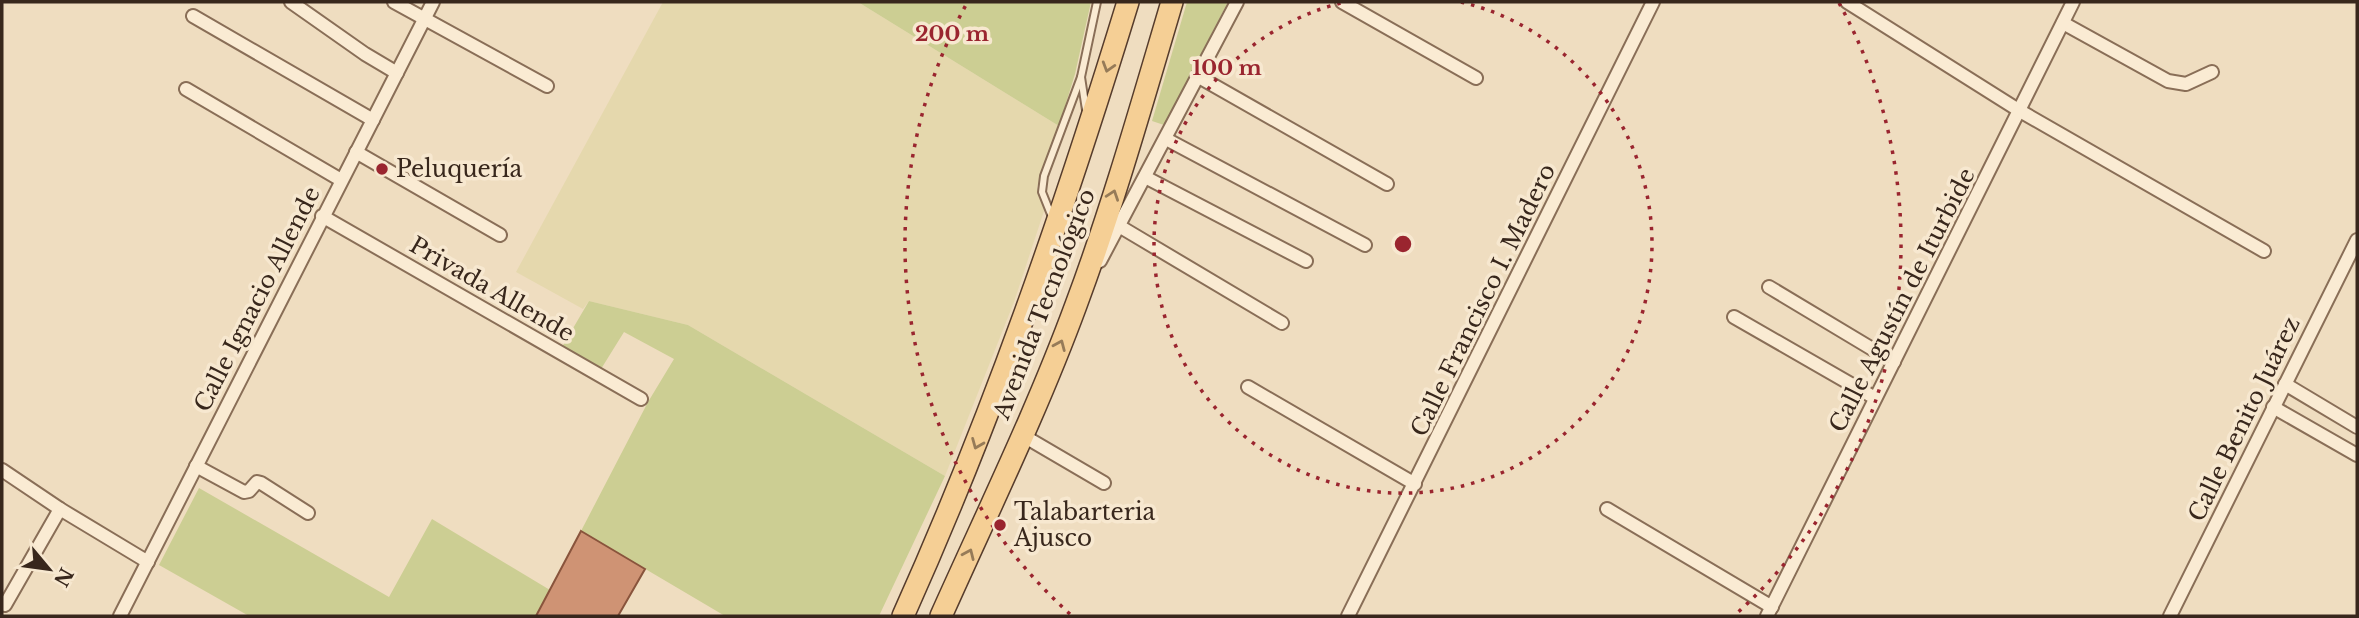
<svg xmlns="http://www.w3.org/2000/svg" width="2359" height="618" font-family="'Libre Baskerville',serif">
<rect width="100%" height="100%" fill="#efddc0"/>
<polygon fill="#e5d8ad" points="663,2 858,2 1059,126 1037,187 1045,208 1014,302 945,476 688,325 589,301 583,309 516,272"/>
<g fill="#ccce93">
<polygon points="858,2 1091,2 1075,74 1059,126"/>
<polygon points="1187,2 1228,2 1164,125 1152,121"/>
<polygon points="589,301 688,325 945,476 879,616 725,616 581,531 648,402 674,359 624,332 601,369 562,347"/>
<polygon points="199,488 389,597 432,519 550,590 536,616 249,616 159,565"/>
</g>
<polygon fill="#cf9374" stroke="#89543c" stroke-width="2" points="581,531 645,569 618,616 536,616"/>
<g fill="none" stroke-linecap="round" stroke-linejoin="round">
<g stroke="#896e57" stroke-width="10">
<g id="lane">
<polyline points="1086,110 1081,77 1097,2"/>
<polyline points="1052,217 1042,192 1044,176 1081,77"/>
</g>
</g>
<g stroke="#896e57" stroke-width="16">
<g id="street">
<polyline points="291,2 365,54 397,73"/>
<polyline points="394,2 547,86"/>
<polyline points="1342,2 1476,78"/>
<polyline points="1847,2 2020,111 2264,251"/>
<polyline points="193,16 373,120"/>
<polyline points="2063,23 2168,81 2186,84 2212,72"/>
<polyline points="1199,77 1387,184"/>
<polyline points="186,89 341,180"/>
<polyline points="1166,139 1365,245"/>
<polyline points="356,152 500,235"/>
<polyline points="1145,177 1306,261"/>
<polyline points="322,216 641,399"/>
<polyline points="1119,226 1282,323"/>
<polyline points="1100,261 1237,2"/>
<polyline points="1769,287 1894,362"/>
<polyline points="1734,317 1875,398"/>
<polyline points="2285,384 2357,427"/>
<polyline points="1248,387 1415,484"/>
<polyline points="2273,407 2357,455"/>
<polyline points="1022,435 1104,483"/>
<polyline points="196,466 244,492 249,491 257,482 261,483 308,513"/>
<polyline points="2,470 60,509 148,562"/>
<polyline points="1607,509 1772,607"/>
<polyline points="5,605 60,509"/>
<polyline points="120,616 433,2"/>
<polyline points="1348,616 1653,2"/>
<polyline points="1767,616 2073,2"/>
<polyline points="2170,616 2357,240"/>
</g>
</g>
<g stroke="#563c2c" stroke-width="24">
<g id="primary">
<path d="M 903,616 C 993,416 1064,211 1128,2"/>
<path d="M 941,616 C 987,513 1037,411 1076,305 C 1113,206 1142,103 1172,2"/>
</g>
</g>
<use href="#lane" stroke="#faebd3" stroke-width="6"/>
<use href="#street" stroke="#faebd3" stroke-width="12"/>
<use href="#primary" stroke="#f5cf95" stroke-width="21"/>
</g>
<defs><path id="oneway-chevron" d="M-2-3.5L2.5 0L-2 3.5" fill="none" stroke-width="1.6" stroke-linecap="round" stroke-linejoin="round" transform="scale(1.75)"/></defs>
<g stroke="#967b58">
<use href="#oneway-chevron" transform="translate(1108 67) rotate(107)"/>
<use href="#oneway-chevron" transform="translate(1113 195) rotate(-71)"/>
<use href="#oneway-chevron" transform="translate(1060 345) rotate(-67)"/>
<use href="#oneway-chevron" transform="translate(977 444) rotate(112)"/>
<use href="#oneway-chevron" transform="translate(969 554) rotate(-66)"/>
</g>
<g fill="none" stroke="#9a252f" stroke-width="3.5" stroke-dasharray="3.5 7">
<path d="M1461 2A249 249 0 1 1 1345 2"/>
<path d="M1070 614A498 498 0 0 1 967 3M1839 3A498 498 0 0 1 1736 614"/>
</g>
<g fill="#9a252f" stroke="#f7e8d0" stroke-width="2.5">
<circle cx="382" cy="169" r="7"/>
<circle cx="1000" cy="525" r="7"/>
</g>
<g text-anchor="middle" stroke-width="7" stroke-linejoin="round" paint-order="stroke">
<g font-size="23" fill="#38271c" stroke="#f7e8d0" text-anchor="start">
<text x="396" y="177">Peluquería</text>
<text x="1014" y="520">Talabarteria<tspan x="1014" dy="26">Ajusco</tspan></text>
</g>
<g font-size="23" fill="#38271c" stroke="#f7e8d0">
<text transform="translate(492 289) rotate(30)" y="8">Privada Allende</text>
<text transform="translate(257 299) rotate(-63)" y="8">Calle Ignacio Allende</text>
<text transform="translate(1483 300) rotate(-64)" y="8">Calle Francisco I. Madero</text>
<text transform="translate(1902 300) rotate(-63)" y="8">Calle Agustín de Iturbide</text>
<text transform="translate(1044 304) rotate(-69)" y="8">Avenida Tecnológico</text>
<text transform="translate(2244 419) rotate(-64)" y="8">Calle Benito Juárez</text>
</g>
</g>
<circle cx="1403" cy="244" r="10" fill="#9a252f" stroke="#f7e8d0" stroke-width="3.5"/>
<g font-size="21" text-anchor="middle" font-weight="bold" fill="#9a252f" stroke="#f7e8d0" stroke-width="7" stroke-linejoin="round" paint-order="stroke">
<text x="952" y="41">200 m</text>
<text x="1227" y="75">100 m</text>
</g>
<rect width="2359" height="618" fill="none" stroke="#38271c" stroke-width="7"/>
<g transform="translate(49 569) rotate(119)" stroke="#f7e8d0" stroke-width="5" paint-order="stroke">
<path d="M0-5L12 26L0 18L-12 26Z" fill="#38271c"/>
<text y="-10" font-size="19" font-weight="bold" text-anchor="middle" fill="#38271c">N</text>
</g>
</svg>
